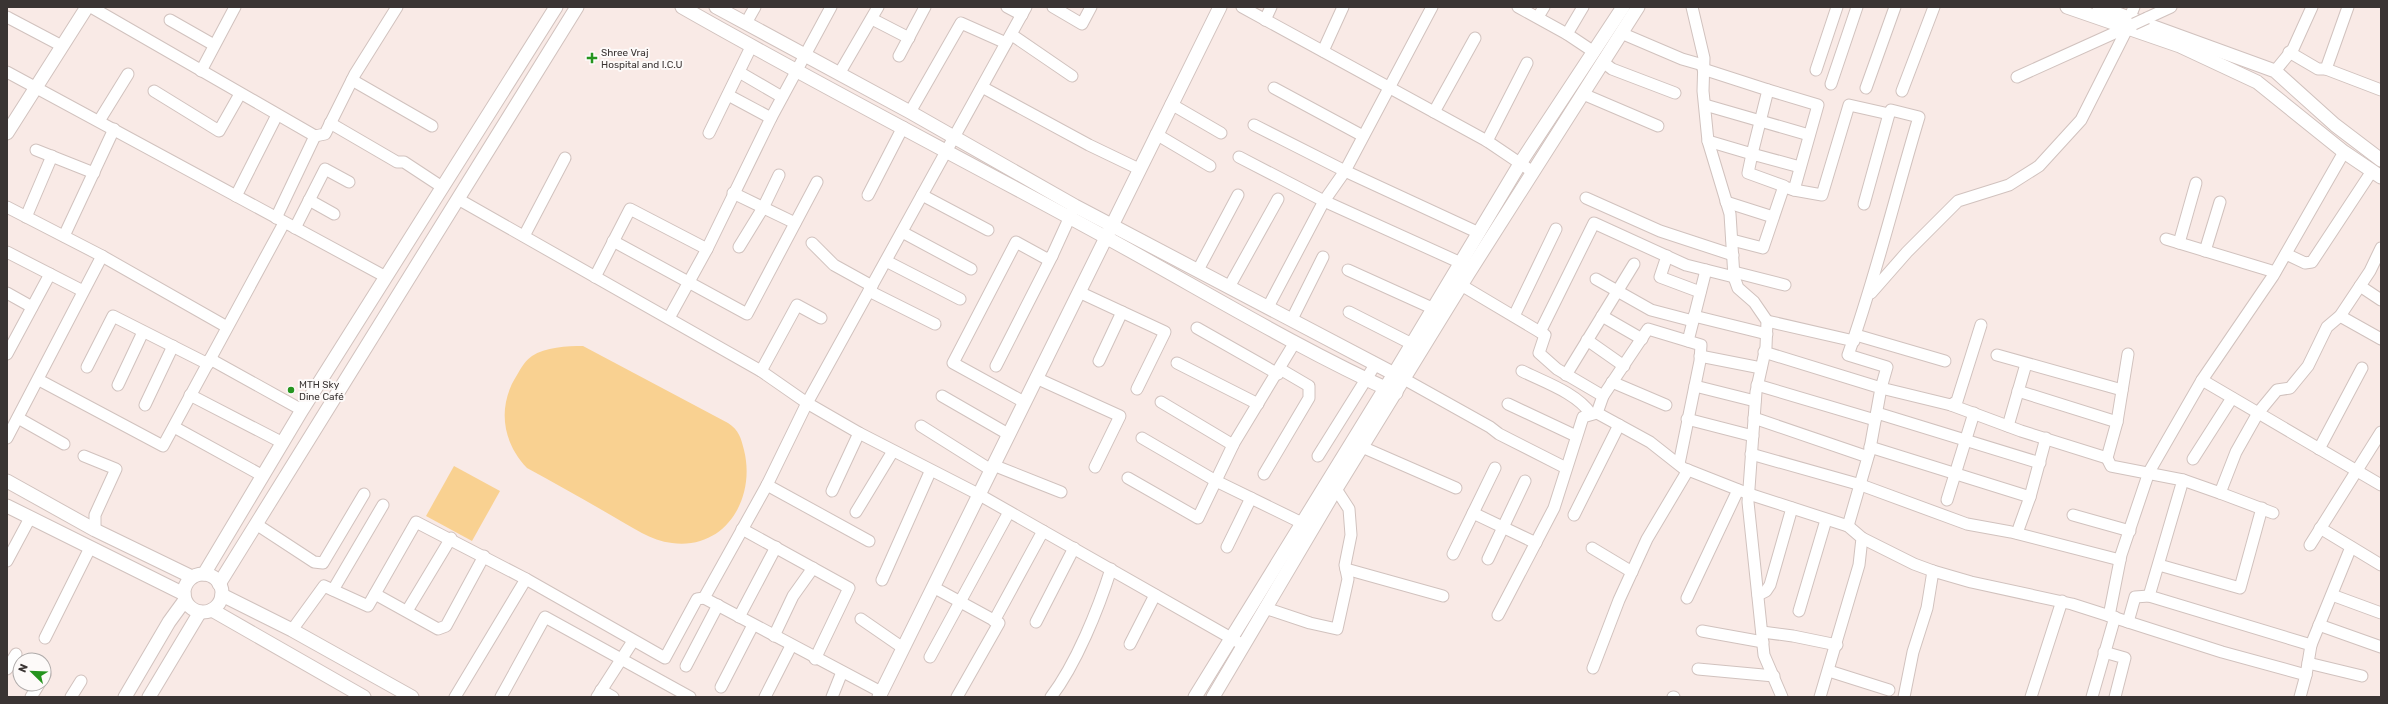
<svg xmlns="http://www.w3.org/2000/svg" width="2388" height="704" font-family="Rubik,sans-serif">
<rect width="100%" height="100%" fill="#f9eae6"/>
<g fill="#f9d191">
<path d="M 583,346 L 728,423 C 739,430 741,438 744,450 C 756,498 726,550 672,543 C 651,541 632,527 614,517 C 585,500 556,484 527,468 C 502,442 497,406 517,375 C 521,368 525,361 532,356 C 545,347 567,346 583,346 Z"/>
<polygon points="454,466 500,491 472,541 426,516"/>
</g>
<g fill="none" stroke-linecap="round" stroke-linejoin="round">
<g stroke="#d1c2be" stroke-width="13">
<g id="minor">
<polyline points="91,7 315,136 325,134 355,74 397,7"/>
<polyline points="1007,7 1022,15"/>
<polyline points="1053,7 1082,24 1091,7"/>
<polyline points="1242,7 1487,141 1533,172"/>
<polyline points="1518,7 1567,34 1594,52"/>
<polyline points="1692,7 1704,58 1703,91 1708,141 1730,214 1734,277 1738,288 1754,302 1767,321 1766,347 1756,392 1748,502 1764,655 1782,697"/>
<polyline points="7,17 62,46"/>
<polyline points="1538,17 1544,7"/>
<polyline points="2130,17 2134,7"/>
<polyline points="2147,18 2171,7"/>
<polyline points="872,19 909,38"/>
<polyline points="170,20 214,45"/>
<polyline points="1265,20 1271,7"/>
<polyline points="746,23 755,7"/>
<polyline points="1621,33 1682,59 1703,65"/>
<polyline points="1567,34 1583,7"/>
<polyline points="1012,35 1072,76"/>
<polyline points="1323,51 1343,7"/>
<polyline points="2289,52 2318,69 2326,69 2348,7"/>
<polyline points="899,56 925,7"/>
<polyline points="1603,62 1612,69 1675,93"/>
<polyline points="1703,69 1768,90 1752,154 1708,141"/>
<polyline points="2326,69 2381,90"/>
<polyline points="1816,70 1837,7"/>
<polyline points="201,71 235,7"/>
<polyline points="2275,71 2293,49 2312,7"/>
<polyline points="7,72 386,277"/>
<polyline points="739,72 782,97"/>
<polyline points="839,74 878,7"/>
<polyline points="2017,77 2130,26"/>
<polyline points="352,80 432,126"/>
<polyline points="1831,84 1857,7"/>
<polyline points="982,87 1089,145 1139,169"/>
<polyline points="1274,88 1363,136"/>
<polyline points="1866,88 1895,7"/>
<polyline points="1768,90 1818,105 1794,190 1788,188"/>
<polyline points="154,91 219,131 240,94"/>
<polyline points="1902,91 1934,7"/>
<polyline points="1583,94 1658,126"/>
<polyline points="728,95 771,118"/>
<polyline points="1171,104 1221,133"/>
<polyline points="1705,105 1809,135"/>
<polyline points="910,112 961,23 1006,43"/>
<polyline points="1434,112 1475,38"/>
<path d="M 1889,114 L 1891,110 L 1919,117 C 1895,196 1876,277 1848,355 L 1887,367 L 1881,388 L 1951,405 L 2021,431 L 2107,458 L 2117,422 L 2128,354"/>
<polyline points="99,121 128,74"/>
<polyline points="330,123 397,162 404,162 442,187"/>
<polyline points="1254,125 1345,171 1479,233"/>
<polyline points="709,133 751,47"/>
<polyline points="1156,134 1210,166"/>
<polyline points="1487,141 1527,63"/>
<polyline points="36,150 94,173"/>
<polyline points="1239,157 1324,201 1461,263 1465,269"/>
<polyline points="1794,190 1822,195 1849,105 1889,114 1864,204"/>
<polyline points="733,193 795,223"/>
<polyline points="868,195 903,127"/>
<polyline points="922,195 988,230"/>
<polyline points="236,196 277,115"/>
<polyline points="1586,198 1660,231 1733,255"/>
<polyline points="458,199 761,371 807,403 859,433 978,494 1238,642"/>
<polyline points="309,200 334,214"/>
<polyline points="1726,202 1773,217"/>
<polyline points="7,207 102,256 227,327"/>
<polyline points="26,217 52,156"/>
<polyline points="276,218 315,136"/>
<polyline points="295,228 325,169 349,182"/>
<polyline points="902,232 971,269"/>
<polyline points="64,236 114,129"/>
<polyline points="524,236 565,158"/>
<polyline points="2166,239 2275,272"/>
<polyline points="1732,240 1763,248 1784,186 1748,173 1752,154 1800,167"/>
<polyline points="613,241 747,314 817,182"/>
<polyline points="812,243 834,265 872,286"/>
<polyline points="2179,243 2196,183"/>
<polyline points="739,247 763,208 779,175"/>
<polyline points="2205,251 2220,202"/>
<polyline points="7,252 83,291"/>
<polyline points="2286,254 2305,263 2312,262 2372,171"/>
<polyline points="1667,256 1660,277 1700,292"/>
<polyline points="886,261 960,299"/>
<polyline points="1198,270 1238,195"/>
<polyline points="1348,270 1432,308"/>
<polyline points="1734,272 1785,285"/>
<polyline points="595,277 630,209 707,249"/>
<polyline points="1596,279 1651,310 1693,321"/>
<polyline points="1461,285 1545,335 1539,353 1557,369 1603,396 1597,413 1650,442 1683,468 1749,494 1848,526 1862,538 1859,565 1820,697"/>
<polyline points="2360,286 2381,300"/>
<polyline points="1229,287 1278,199"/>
<polyline points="869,291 935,324"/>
<polyline points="1079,292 1165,332 1137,389"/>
<polyline points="7,293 32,307"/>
<polyline points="1871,293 1907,252 1958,201 2009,185 2039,166 2081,120 2128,27"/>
<polyline points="1268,307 1324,201 1345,171 1432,7"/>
<polyline points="1349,312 1412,344"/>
<polyline points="1514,316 1556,229"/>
<polyline points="1602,316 1642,339"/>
<polyline points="1694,316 1767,334"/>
<polyline points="2340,316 2381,339"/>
<polyline points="669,318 707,249 771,118 831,7"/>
<polyline points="1292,319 1323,257"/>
<polyline points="1767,321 1854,341"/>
<polyline points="1197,328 1278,374"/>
<polyline points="1540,332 1594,223 1686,265 1734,277"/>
<polyline points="1856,335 1945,361"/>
<polyline points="1587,340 1624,366"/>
<polyline points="1688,341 1706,270"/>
<polyline points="1764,352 1881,388 1869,454"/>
<polyline points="7,354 50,274"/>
<polyline points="1997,355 2122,390"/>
<polyline points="1700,356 1761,368"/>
<polyline points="210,359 302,410"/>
<polyline points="1099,361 1122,312"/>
<polyline points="1177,363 1258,404"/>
<polyline points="996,366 1052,256"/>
<polyline points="87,367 113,316 208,364"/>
<polyline points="761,371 797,305 821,318"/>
<path d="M 1522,371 C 1544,382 1577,393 1591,414"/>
<polyline points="1566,375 1634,264"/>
<polyline points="1036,378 1120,416 1095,467"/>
<polyline points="1404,379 1490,427 1499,434 1566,468"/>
<polyline points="39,380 163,446 284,223"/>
<polyline points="2202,380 2381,485"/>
<polyline points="1612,382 1666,405"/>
<polyline points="118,385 143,332"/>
<polyline points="1757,385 1875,420"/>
<polyline points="1695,386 1755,401"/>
<polyline points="2018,391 2117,422"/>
<polyline points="190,395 283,443"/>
<polyline points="942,396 1008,434"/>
<polyline points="1603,396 1648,329 1701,345 1700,361 1679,464"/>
<polyline points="1024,402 953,363 1016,242 1047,259 1052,256 1073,210"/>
<polyline points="1161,402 1233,445"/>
<polyline points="1508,404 1576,436"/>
<polyline points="145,405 173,346"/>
<polyline points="1951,405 1957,401 1981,325"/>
<polyline points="1877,413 2040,463"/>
<polyline points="18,418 64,444"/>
<polyline points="1754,418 1868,457 1848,526"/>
<polyline points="1687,419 1753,436"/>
<polyline points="921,426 991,470"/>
<polyline points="2008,426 2026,364"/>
<polyline points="174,427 263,476"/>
<polyline points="7,438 102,256"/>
<polyline points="1142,438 1216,481 1302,523"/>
<polyline points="1362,447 1456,488"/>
<polyline points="1870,447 2030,497 2046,438"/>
<polyline points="2319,449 2362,368"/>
<polyline points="1751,454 1861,485 1967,524 2011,532 2120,560"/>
<polyline points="84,456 116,469 95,515 95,530"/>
<polyline points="1318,456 1375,365"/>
<polyline points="2107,458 2111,466 2183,480 2149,596 2311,645 2306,675"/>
<polyline points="2193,459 2232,398"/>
<polyline points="993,465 1061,492"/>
<polyline points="1264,474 1309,398 1309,386 1280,369"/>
<polyline points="1128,478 1198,518 1234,443 1295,342"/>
<polyline points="2183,480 2220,493 2236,452 2258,413 2277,390 2290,388 2308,366 2327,327 2340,316 2370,271 2381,248"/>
<polyline points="767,485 869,541"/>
<polyline points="832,491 859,433"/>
<polyline points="2220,493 2273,513"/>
<polyline points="1947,500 1974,413"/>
<polyline points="856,512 893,451"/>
<polyline points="1473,513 1536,543"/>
<polyline points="1574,515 1619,425"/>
<polyline points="2073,515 2130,531"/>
<polyline points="256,524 314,562 323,563 364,494"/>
<polyline points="2320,528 2381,565"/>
<polyline points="742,529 849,588 815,659"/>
<polyline points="2017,533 2030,497"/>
<polyline points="1862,538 1914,564 1933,571"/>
<polyline points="2310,545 2381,432"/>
<polyline points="1227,547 1251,498"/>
<polyline points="1592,548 1632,572"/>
<polyline points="1453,554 1495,468"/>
<polyline points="1488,559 1525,481"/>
<polyline points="7,561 30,518"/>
<polyline points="2159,565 2240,588 2262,508"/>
<polyline points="1346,569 1443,596"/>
<polyline points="882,580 930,472"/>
<polyline points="933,587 999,623 957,697"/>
<polyline points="333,590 383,505"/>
<polyline points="375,594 438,629 446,626 484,556"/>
<polyline points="1758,595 1766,591 1770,585 1792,508"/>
<polyline points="2332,595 2381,613"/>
<polyline points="1687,598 1738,490"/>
<polyline points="1265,608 1310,623 1337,629 1348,579 1345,565 1351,535 1349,509 1336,489"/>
<polyline points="407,611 451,538"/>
<polyline points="1799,611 1826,520"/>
<polyline points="1498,615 1554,508 1583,417 1597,413"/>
<polyline points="2109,616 2121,555 2149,472 2202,380 2273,276 2344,152"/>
<polyline points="739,617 776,547"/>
<polyline points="861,619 903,648"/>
<polyline points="994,621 1043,531"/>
<polyline points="1036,622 1074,548"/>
<polyline points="2128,622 2135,597 2149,596"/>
<polyline points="2319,625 2381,647"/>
<polyline points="292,630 324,586 368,606 416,522 526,579 665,658 697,599 704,598"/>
<polyline points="1702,631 1763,642"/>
<polyline points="1762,632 1793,636 1837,645"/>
<polyline points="774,636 793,596 813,568"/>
<polyline points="45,638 90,548"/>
<polyline points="1130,644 1155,595"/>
<polyline points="2311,645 2351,547"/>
<polyline points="2104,652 2125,658 2115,697"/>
<polyline points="930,657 1009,512"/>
<polyline points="2308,663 2362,676"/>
<polyline points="686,666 718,605"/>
<polyline points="1593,668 1619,600 1647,539 1688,470"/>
<polyline points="7,669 16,654"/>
<polyline points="1698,669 1774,676"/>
<polyline points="1829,671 1889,690"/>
<polyline points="44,676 45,675"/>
<polyline points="721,687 753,625"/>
<polyline points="601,690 613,697"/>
<polyline points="881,692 704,598 767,485 807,403 1026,7"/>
<polyline points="31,697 39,684"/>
<polyline points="71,697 81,681"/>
<polyline points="455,697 526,579"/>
<polyline points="501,697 545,617 690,697"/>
<polyline points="597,697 633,641"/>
<polyline points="765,697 791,646"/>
<polyline points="832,697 842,672"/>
<path d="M 1051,697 C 1076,664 1098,610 1111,569"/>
<polyline points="1673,697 1674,697"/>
<polyline points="1904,697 1913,652 1927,608 1933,571 1971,582 2072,604 2222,652 2306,675 2300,697"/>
<polyline points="2031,697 2062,601"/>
<polyline points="2092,697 2115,617"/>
</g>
</g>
<g stroke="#d1c2be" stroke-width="15">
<g id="tertiary">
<path d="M 682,7 C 822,87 967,161 1109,239 C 1204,291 1297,348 1396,393"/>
<polyline points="716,7 910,112 1075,206 1400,377"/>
<polyline points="2067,7 2180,46 2257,82 2344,152 2381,177"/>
<polyline points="2099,7 2275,71 2335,125 2381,160"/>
<polyline points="7,133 87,7"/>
<polyline points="7,481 95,530 192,577"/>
<polyline points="7,506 184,594"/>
<polyline points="204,574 302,410 556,7"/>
<circle cx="203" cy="593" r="19"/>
<polyline points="219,584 577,7"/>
<polyline points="222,595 292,630 412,697"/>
<polyline points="212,610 364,697"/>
<polyline points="125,697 169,622 185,600"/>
<polyline points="149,697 200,612"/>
<polyline points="879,697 1220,7"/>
<polyline points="1195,697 1394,374 1521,162 1623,7"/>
<polyline points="1213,697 1336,489 1468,274 1638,7"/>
</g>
</g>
<use href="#minor" stroke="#fff" stroke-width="11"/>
<use href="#tertiary" stroke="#fff" stroke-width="13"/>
<g stroke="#d1c2be" stroke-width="13" stroke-linecap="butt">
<polyline id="minor-bridge" points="2134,24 2147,18"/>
</g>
<use href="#minor-bridge" stroke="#fff" stroke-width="11"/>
</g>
<g fill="#25941e" stroke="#fdfaf9" stroke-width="1.5">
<path d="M590 52h4v4h4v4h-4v4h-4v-4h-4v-4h4z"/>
<circle cx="291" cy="390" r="4"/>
</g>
<g text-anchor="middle" stroke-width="4" stroke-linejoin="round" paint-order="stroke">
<g font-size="10" fill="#3a3433" stroke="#fdfaf9" text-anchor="start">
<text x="601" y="56">Shree Vraj<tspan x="601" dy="12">Hospital and I.C.U</tspan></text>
<text x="299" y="388">MTH Sky<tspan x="299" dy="12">Dine Café</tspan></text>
</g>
</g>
<rect width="2388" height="704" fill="none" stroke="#3a3433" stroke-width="16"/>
<g transform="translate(32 672) rotate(293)"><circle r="19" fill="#fdfaf9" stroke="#afabaa"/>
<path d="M0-3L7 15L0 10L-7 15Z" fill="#25941e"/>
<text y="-6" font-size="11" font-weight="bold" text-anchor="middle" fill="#3a3433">N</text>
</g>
</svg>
